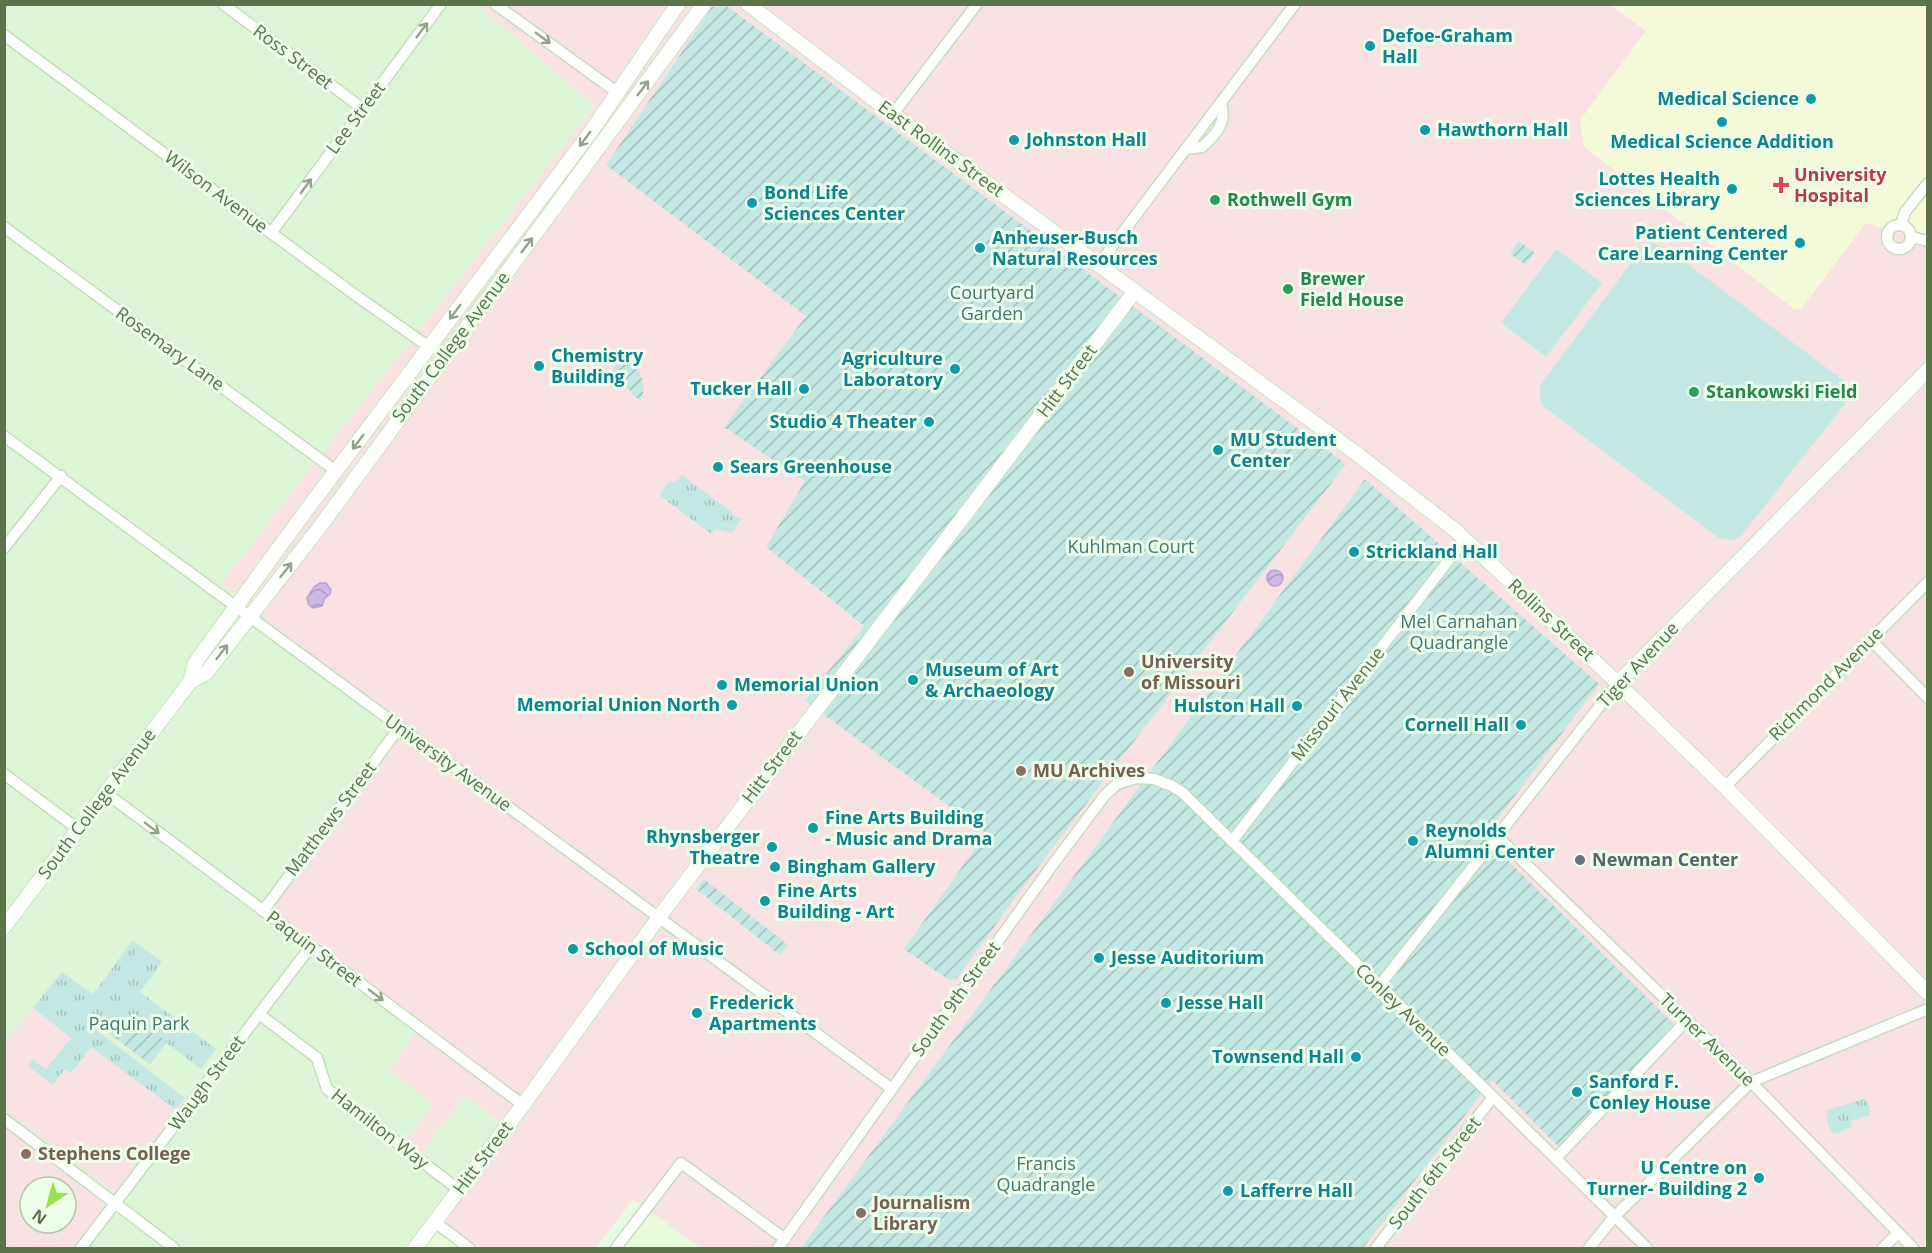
<svg xmlns="http://www.w3.org/2000/svg" width="1932" height="1253" font-family="'Open Sans',sans-serif">
<defs>
<pattern id="grass-tufts" width="24" height="20" patternUnits="userSpaceOnUse" patternTransform="scale(1.5)"><rect width="24" height="20" fill="#c3e8e3"/><path d="M3 7l-1-3M5 7V3M7 7l1-3M15 17l-1-3M17 17v-4M19 17l1-3" fill="none" stroke="#a1c0ba"/></pattern>
<pattern id="garden-furrows" width="10" height="10" patternUnits="userSpaceOnUse" patternTransform="scale(1.5)"><rect width="10" height="10" fill="#c3e8e3"/><path d="M-1 1l2-2M0 10L10 0M9 11l2-2" fill="none" stroke="#a1c0ba"/></pattern>
<pattern id="water-waves" width="16" height="10" patternUnits="userSpaceOnUse" patternTransform="scale(1.5)"><rect width="16" height="10" fill="#cbb9e4"/><path d="M0 5q4-4 8 0t8 0" fill="none" stroke="#a89bbb"/></pattern>
</defs>
<rect width="100%" height="100%" fill="#e7fbe4"/>
<polygon fill="#dbf5d6" points="4,5 477,5 596,106 222,583 402,730 421,1026 433,1104 405,1143 421,1154 464,1096 506,1128 415,1248 81,1248 115,1204 5,1120"/>
<g fill="#e7fbd8">
<polygon points="681,1163 778,1248 616,1248"/>
<polygon points="435,1222 469,1248 415,1248"/>
</g>
<g fill="#f8e1e3" fill-rule="evenodd">
<polygon points="477,5 1927,5 1927,1248 701,1248 633,1199 596,1248 469,1248 435,1222 506,1127 464,1096 421,1155 405,1143 433,1104 389,1071 420,1026 264,910 402,730 221,583 595,106"/>
<polygon points="62,972 95,1029 185,1098 115,1193 5,1110 4,1043"/>
<path d="M 4,1120 L 115,1204 L 81,1248 L 5,1248 ZM 30,1187 L 66,1187 L 66,1223 L 30,1223 Z"/>
</g>
<polygon fill="#f4f9d7" points="1611,5 1927,5 1927,241 1866,223 1801,309 1794,309 1584,147 1580,120 1646,31"/>
<g fill="url(#grass-tufts)">
<polygon points="682,475 732,512 731,514 742,519 732,533 715,529 711,534 659,495 670,480 675,483"/>
<polygon points="133,940 162,962 140,992 216,1049 201,1069 166,1043 150,1064 98,1025 95,1029 185,1098 176,1110 91,1047 71,1073 65,1069 53,1085 28,1066 33,1059 46,1069 71,1038 33,1008 62,972 93,994"/>
<path d="M 1864,1099 L 1869,1104 L 1870,1115 L 1851,1121 L 1852,1127 L 1834,1134 C 1827,1128 1827,1119 1827,1110 Z"/>
</g>
<g fill="url(#garden-furrows)">
<polygon points="727,6 1346,464 1025,884 957,978 950,981 904,949 986,833 805,701 864,626 766,547 805,481 724,427 806,316 606,165 712,7"/>
<polygon points="1519,241 1535,253 1526,265 1510,254"/>
<path d="M 623,360 L 636,364 C 642,377 646,387 641,401 L 632,395 L 630,390 L 608,376 L 617,364 Z"/>
<polygon points="1365,479 1599,684 1484,837 1675,1025 1558,1146 1492,1080 1363,1248 801,1248"/>
<polygon points="704,879 788,945 780,955 696,889"/>
<path d="M 128,1020 C 142,1030 154,1028 166,1042 L 150,1064 L 115,1038 Z"/>
</g>
<g fill="#c3e8e3">
<path d="M 1655,244 L 1665,247 L 1843,380 L 1848,390 L 1844,405 L 1742,535 L 1734,540 L 1719,538 L 1543,406 C 1539,397 1538,391 1542,382 L 1640,251 L 1645,246 Z"/>
<polygon points="1556,249 1602,283 1546,357 1501,323"/>
<polygon points="139,949 151,958 137,977 124,968"/>
</g>
<g fill="url(#water-waves)" stroke="#b6a0d6" stroke-width="1.5">
<circle cx="1275" cy="578" r="8"/>
<polygon points="320,583 326,583 331,590 330,594 324,599 322,606 313,608 309,605 307,598 314,587"/>
</g>
<g fill="none" stroke-linecap="round" stroke-linejoin="round">
<g stroke="#c5ddbd" stroke-width="13">
<g id="street">
<polyline points="223,4 363,109"/>
<polyline points="495,4 618,93"/>
<polyline points="4,35 351,292 429,347"/>
<polyline points="893,114 977,4"/>
<path d="M 1186,149 L 1202,147 C 1217,134 1227,122 1221,103"/>
<circle cx="1899" cy="237" r="12"/>
<polyline points="1901,225 1905,212 1928,183"/>
<polyline points="4,227 336,471"/>
<polyline points="271,233 441,4"/>
<polyline points="1911,237 1928,241"/>
<polyline points="1099,264 1295,4"/>
<polyline points="4,436 892,1089"/>
<polyline points="4,548 61,476"/>
<polyline points="1870,639 1928,698"/>
<polyline points="4,774 78,829"/>
<polyline points="1725,787 1928,582"/>
<polyline points="106,793 523,1105"/>
<polyline points="1497,836 1751,1082 1913,1248"/>
<polyline points="1232,841 1465,539"/>
<polyline points="263,911 399,728"/>
<polyline points="1379,986 1618,683"/>
<polyline points="259,1014 317,1058 327,1089 459,1190"/>
<polyline points="4,1119 174,1248"/>
<polyline points="1556,1158 1687,1020"/>
<polyline points="435,1222 469,1248"/>
<polyline points="81,1248 311,946"/>
<polyline points="616,1248 681,1163 785,1239"/>
<polyline points="778,1248 1051,867 1105,795 1117,784 1136,778 1154,779 1172,786 1183,793 1647,1248"/>
<polyline points="1376,1248 1493,1097"/>
<polyline points="1589,1248 1614,1217 1751,1082 1928,1009"/>
<polyline points="1883,1248 1898,1233"/>
</g>
</g>
<g stroke="#c8e4be" stroke-width="16">
<g id="secondary">
<polyline points="748,4 905,123 1357,454 1455,530 1605,671 1725,787 1928,993"/>
<polyline points="190,682 206,673 319,528 704,4"/>
<polyline points="1618,683 1928,370"/>
<polyline points="4,927 190,682 195,663 302,516 590,133 678,4"/>
<polyline points="415,1248 523,1105 659,917 1135,291"/>
</g>
</g>
<use href="#street" stroke="#fff" stroke-width="10"/>
<use href="#secondary" stroke="#fff" stroke-width="14"/>
</g>
<defs><path id="oneway-shaft" d="M-6 0H5M1.5-3L5.5 0L1.5 3" fill="none" stroke-width="1.6" stroke-linecap="round" stroke-linejoin="round" transform="scale(1.5)"/></defs>
<g stroke="#94a48a">
<use href="#oneway-shaft" transform="translate(422 30) rotate(-53)"/>
<use href="#oneway-shaft" transform="translate(543 38) rotate(36)"/>
<use href="#oneway-shaft" transform="translate(643 88) rotate(-53)"/>
<use href="#oneway-shaft" transform="translate(585 139) rotate(126)"/>
<use href="#oneway-shaft" transform="translate(306 186) rotate(-54)"/>
<use href="#oneway-shaft" transform="translate(527 245) rotate(-53)"/>
<use href="#oneway-shaft" transform="translate(455 312) rotate(127)"/>
<use href="#oneway-shaft" transform="translate(358 442) rotate(127)"/>
<use href="#oneway-shaft" transform="translate(286 570) rotate(-52)"/>
<use href="#oneway-shaft" transform="translate(222 652) rotate(-52)"/>
<use href="#oneway-shaft" transform="translate(152 828) rotate(37)"/>
<use href="#oneway-shaft" transform="translate(376 995) rotate(37)"/>
</g>
<g fill="#0f9aa8" stroke="#edfeea" stroke-width="2">
<circle cx="1370" cy="46" r="6"/>
<circle cx="1811" cy="99" r="6"/>
<circle cx="1722" cy="122" r="6"/>
<circle cx="1425" cy="130" r="6"/>
<circle cx="1014" cy="140" r="6"/>
<circle cx="1732" cy="189" r="6"/>
<circle cx="752" cy="203" r="6"/>
<circle cx="1800" cy="243" r="6"/>
<circle cx="980" cy="248" r="6"/>
<circle cx="539" cy="366" r="6"/>
<circle cx="955" cy="369" r="6"/>
<circle cx="804" cy="389" r="6"/>
<circle cx="929" cy="422" r="6"/>
<circle cx="1218" cy="450" r="6"/>
<circle cx="718" cy="467" r="6"/>
<circle cx="1354" cy="552" r="6"/>
<circle cx="913" cy="680" r="6"/>
<circle cx="722" cy="685" r="6"/>
<circle cx="732" cy="705" r="6"/>
<circle cx="1297" cy="706" r="6"/>
<circle cx="1521" cy="725" r="6"/>
<circle cx="813" cy="828" r="6"/>
<circle cx="1413" cy="841" r="6"/>
<circle cx="772" cy="847" r="6"/>
<circle cx="775" cy="867" r="6"/>
<circle cx="765" cy="901" r="6"/>
<circle cx="573" cy="949" r="6"/>
<circle cx="1099" cy="958" r="6"/>
<circle cx="1166" cy="1003" r="6"/>
<circle cx="697" cy="1013" r="6"/>
<circle cx="1356" cy="1057" r="6"/>
<circle cx="1577" cy="1092" r="6"/>
<circle cx="1759" cy="1178" r="6"/>
<circle cx="1228" cy="1191" r="6"/>
</g>
<path fill="#e0444e" stroke="#edfeea" stroke-width="2" d="M1778 176h6v6h6v6h-6v6h-6v-6h-6v-6h6z"/>
<g fill="#2e9e5b" stroke="#edfeea" stroke-width="2">
<circle cx="1215" cy="200" r="6"/>
<circle cx="1288" cy="289" r="6"/>
<circle cx="1694" cy="392" r="6"/>
</g>
<g fill="#8d6e63" stroke="#edfeea" stroke-width="2">
<circle cx="1129" cy="672" r="6"/>
<circle cx="1021" cy="771" r="6"/>
<circle cx="26" cy="1154" r="6"/>
<circle cx="861" cy="1213" r="6"/>
</g>
<circle fill="#6b7280" stroke="#edfeea" stroke-width="2" cx="1580" cy="860" r="6"/>
<g text-anchor="middle" stroke-width="6" stroke-linejoin="round" paint-order="stroke">
<g font-size="18" font-weight="bold" fill="#0d838f" stroke="#edfeea" text-anchor="start">
<text x="1382" y="42">Defoe-Graham<tspan x="1382" dy="21">Hall</tspan></text>
<text x="1799" y="105" text-anchor="end">Medical Science</text>
<text x="1437" y="136">Hawthorn Hall</text>
<text x="1026" y="146">Johnston Hall</text>
<text x="1722" y="148" text-anchor="middle">Medical Science Addition</text>
<text x="1720" y="185" text-anchor="end">Lottes Health<tspan x="1720" dy="21">Sciences Library</tspan></text>
<text x="764" y="199">Bond Life<tspan x="764" dy="21">Sciences Center</tspan></text>
<text x="1788" y="239" text-anchor="end">Patient Centered<tspan x="1788" dy="21">Care Learning Center</tspan></text>
<text x="992" y="244">Anheuser-Busch<tspan x="992" dy="21">Natural Resources</tspan></text>
<text x="551" y="362">Chemistry<tspan x="551" dy="21">Building</tspan></text>
<text x="943" y="365" text-anchor="end">Agriculture<tspan x="943" dy="21">Laboratory</tspan></text>
<text x="792" y="395" text-anchor="end">Tucker Hall</text>
<text x="917" y="428" text-anchor="end">Studio 4 Theater</text>
<text x="1230" y="446">MU Student<tspan x="1230" dy="21">Center</tspan></text>
<text x="730" y="473">Sears Greenhouse</text>
<text x="1366" y="558">Strickland Hall</text>
<text x="925" y="676">Museum of Art<tspan x="925" dy="21">&amp; Archaeology</tspan></text>
<text x="734" y="691">Memorial Union</text>
<text x="720" y="711" text-anchor="end">Memorial Union North</text>
<text x="1285" y="712" text-anchor="end">Hulston Hall</text>
<text x="1509" y="731" text-anchor="end">Cornell Hall</text>
<text x="825" y="824">Fine Arts Building<tspan x="825" dy="21">- Music and Drama</tspan></text>
<text x="1425" y="837">Reynolds<tspan x="1425" dy="21">Alumni Center</tspan></text>
<text x="760" y="843" text-anchor="end">Rhynsberger<tspan x="760" dy="21">Theatre</tspan></text>
<text x="787" y="873">Bingham Gallery</text>
<text x="777" y="897">Fine Arts<tspan x="777" dy="21">Building - Art</tspan></text>
<text x="585" y="955">School of Music</text>
<text x="1111" y="964">Jesse Auditorium</text>
<text x="709" y="1009">Frederick<tspan x="709" dy="21">Apartments</tspan></text>
<text x="1178" y="1009">Jesse Hall</text>
<text x="1344" y="1063" text-anchor="end">Townsend Hall</text>
<text x="1589" y="1088">Sanford F.<tspan x="1589" dy="21">Conley House</tspan></text>
<text x="1747" y="1174" text-anchor="end">U Centre on<tspan x="1747" dy="21">Turner- Building 2</tspan></text>
<text x="1240" y="1197">Lafferre Hall</text>
</g>
<g font-size="18" fill="#5a734b" stroke="#edfeea">
<text transform="translate(293 57) rotate(37)" y="6">Ross Street</text>
<text transform="translate(356 118) rotate(-53)" y="6">Lee Street</text>
<text transform="translate(941 149) rotate(36)" y="6">East Rollins Street</text>
<text transform="translate(216 192) rotate(37)" y="6">Wilson Avenue</text>
<text transform="translate(451 347) rotate(-53)" y="6">South College Avenue</text>
<text transform="translate(170 349) rotate(36)" y="6">Rosemary Lane</text>
<text transform="translate(1067 381) rotate(-53)" y="6">Hitt Street</text>
<text transform="translate(1551 620) rotate(43)" y="6">Rollins Street</text>
<text transform="translate(1638 665) rotate(-47)" y="6">Tiger Avenue</text>
<text transform="translate(1826 684) rotate(-45)" y="6">Richmond Avenue</text>
<text transform="translate(1338 704) rotate(-52)" y="6">Missouri Avenue</text>
<text transform="translate(448 763) rotate(36)" y="6">University Avenue</text>
<text transform="translate(772 767) rotate(-53)" y="6">Hitt Street</text>
<text transform="translate(97 804) rotate(-53)" y="6">South College Avenue</text>
<text transform="translate(331 819) rotate(-53)" y="6">Matthews Street</text>
<text transform="translate(314 949) rotate(37)" y="6">Paquin Street</text>
<text transform="translate(956 999) rotate(-54)" y="6">South 9th Street</text>
<text transform="translate(1403 1010) rotate(44)" y="6">Conley Avenue</text>
<text transform="translate(1707 1040) rotate(44)" y="6">Turner Avenue</text>
<text transform="translate(207 1083) rotate(-53)" y="6">Waugh Street</text>
<text transform="translate(380 1129) rotate(38)" y="6">Hamilton Way</text>
<text transform="translate(483 1158) rotate(-53)" y="6">Hitt Street</text>
<text transform="translate(1435 1173) rotate(-52)" y="6">South 6th Street</text>
</g>
<g font-size="18" font-weight="bold" fill="#be3a42" stroke="#edfeea" text-anchor="start">
<text x="1794" y="181">University<tspan x="1794" dy="21">Hospital</tspan></text>
</g>
<g font-size="18" font-weight="bold" fill="#27864d" stroke="#edfeea" text-anchor="start">
<text x="1227" y="206">Rothwell Gym</text>
<text x="1300" y="285">Brewer<tspan x="1300" dy="21">Field House</tspan></text>
<text x="1706" y="398">Stankowski Field</text>
</g>
<g font-size="18" fill="#427877" stroke="#edfeea">
<text x="992" y="299">Courtyard<tspan x="992" dy="21">Garden</tspan></text>
<text x="1131" y="553">Kuhlman Court</text>
<text x="1459" y="628">Mel Carnahan<tspan x="1459" dy="21">Quadrangle</tspan></text>
<text x="139" y="1030">Paquin Park</text>
<text x="1046" y="1170">Francis<tspan x="1046" dy="21">Quadrangle</tspan></text>
</g>
<g font-size="18" font-weight="bold" fill="#785e54" stroke="#edfeea" text-anchor="start">
<text x="1141" y="668">University<tspan x="1141" dy="21">of Missouri</tspan></text>
<text x="1033" y="777">MU Archives</text>
<text x="38" y="1160">Stephens College</text>
<text x="873" y="1209">Journalism<tspan x="873" dy="21">Library</tspan></text>
</g>
<g font-size="18" font-weight="bold" fill="#5b616d" stroke="#edfeea" text-anchor="start">
<text x="1592" y="866">Newman Center</text>
</g>
</g>
<rect width="1932" height="1253" fill="none" stroke="#5a734b" stroke-width="12"/>
<g transform="translate(48 1205) rotate(216)"><circle r="28" fill="#edfeea" stroke="#b2c6aa" stroke-width="1.5"/>
<path d="M0-4.5L10 22L0 15L-10 22Z" fill="#99e14d"/>
<text y="-9" font-size="16" font-weight="bold" text-anchor="middle" fill="#5a734b">N</text>
</g>
</svg>
